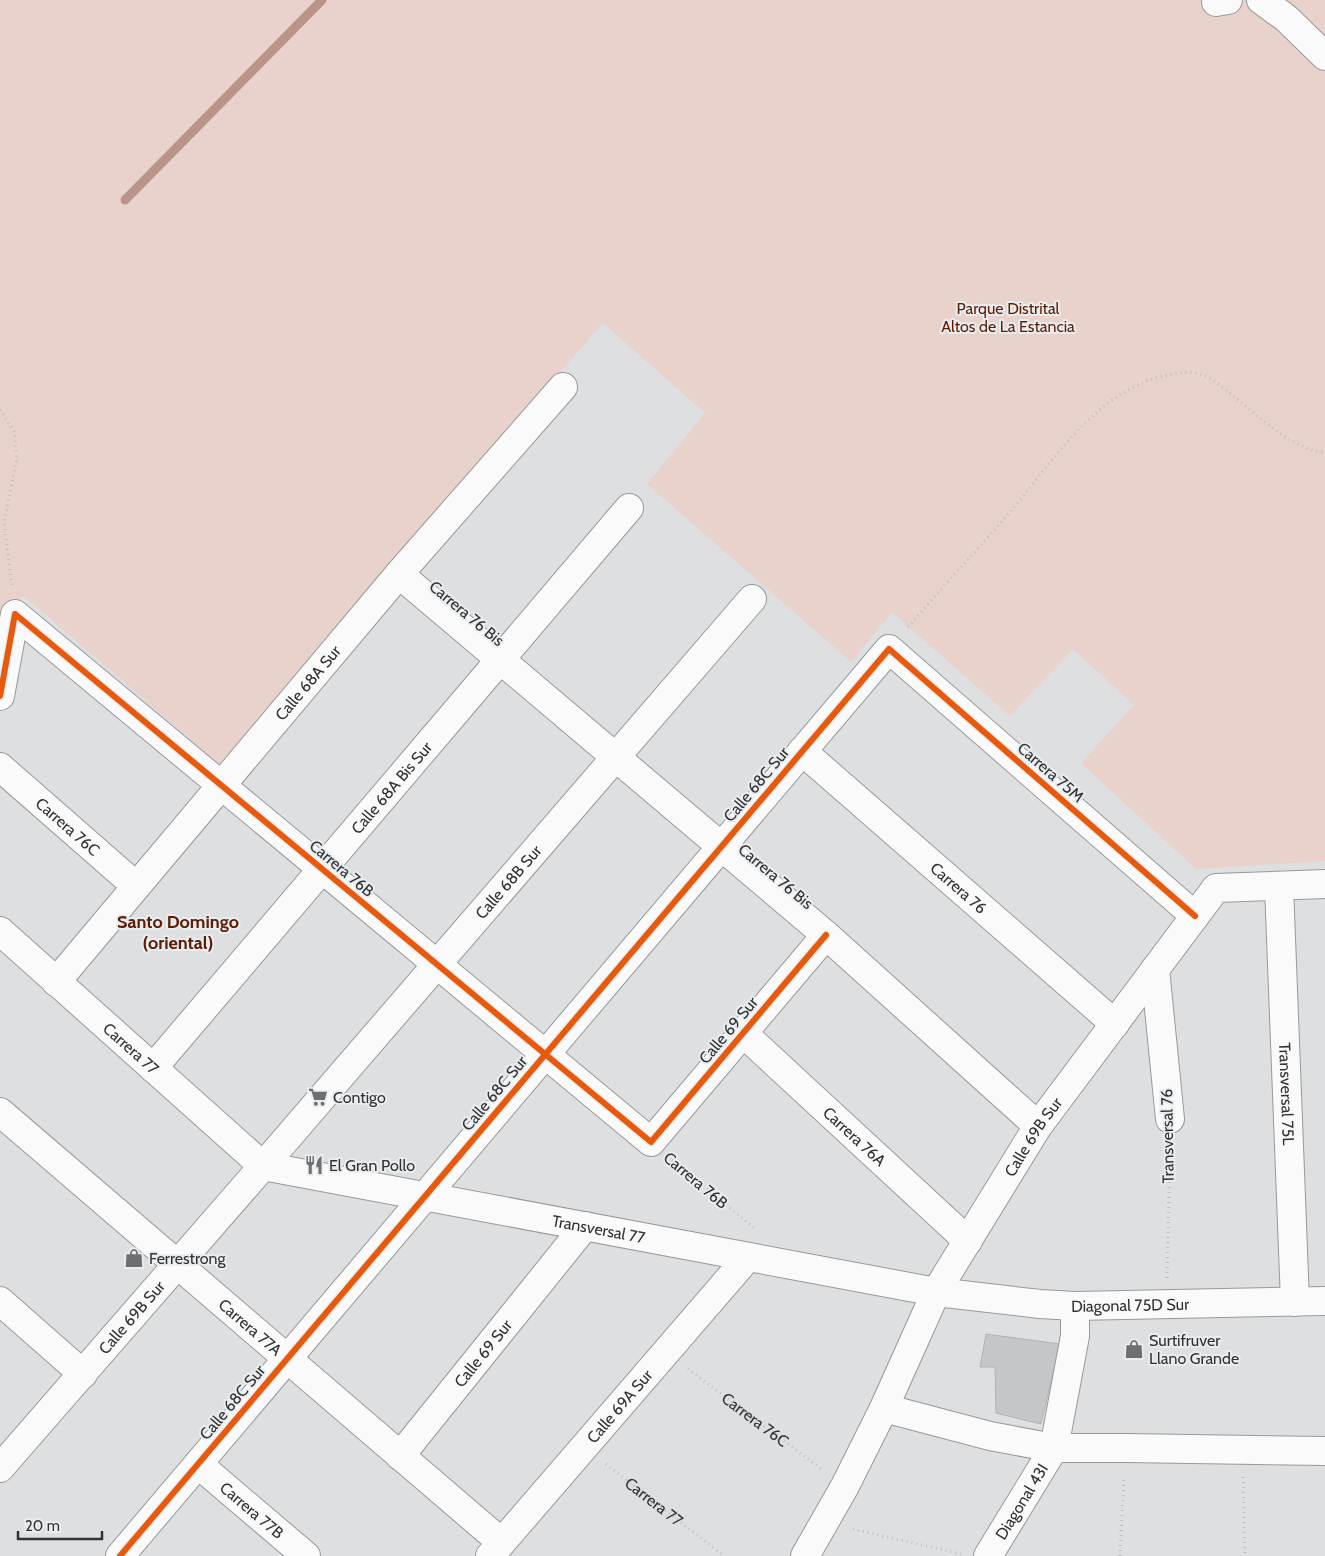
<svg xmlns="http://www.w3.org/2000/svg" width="1325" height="1556" font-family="Cabin,sans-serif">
<rect width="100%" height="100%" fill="#dddfe1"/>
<polygon fill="#e8d2cb" points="0,0 1325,0 1325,861 1196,869 1081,763 1134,705 1073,649 1010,716 892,612 851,662 647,484 705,413 603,323 219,764 24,596 0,620"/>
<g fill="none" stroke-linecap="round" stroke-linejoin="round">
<polyline stroke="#b99489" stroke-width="9" points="125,200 322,0"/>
</g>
<polygon fill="#c4c6c7" stroke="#b1b2b4" points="986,1334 1060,1344 1041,1424 996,1413 995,1367 980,1367"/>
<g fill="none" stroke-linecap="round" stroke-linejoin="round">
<g stroke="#98999a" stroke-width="30">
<g id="minor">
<polyline points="1261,0 1286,18 1325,56"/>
<polyline points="1216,2 1228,0"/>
<polyline points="399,574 826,935 1038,1126"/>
<polyline points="0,696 15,614 651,1142 826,935"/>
<path id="s3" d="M 802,751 L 1115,1024"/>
<path id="s4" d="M 0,767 L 136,886"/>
<path id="s5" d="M 1279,886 L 1295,1302"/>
<path id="s6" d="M 0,931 L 263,1166 L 752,599"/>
<polyline points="1155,969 1170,1119"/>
<path id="s7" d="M 56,982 L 399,574 L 563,387"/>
<path id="s8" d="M 743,1033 L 968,1241"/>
<path id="s9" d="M 153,1068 L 629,508"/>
<path id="s10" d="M 0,1112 L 501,1542"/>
<polyline points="0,1301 83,1374"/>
<polyline points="884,1408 990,1436 1054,1448 1126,1448 1325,1451"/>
<path id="s11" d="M 400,1456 L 585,1226"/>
<path id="s12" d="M 198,1464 L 306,1556"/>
<polyline points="120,1556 889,649 1195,916"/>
<path id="s13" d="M 805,1556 L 845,1486 L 884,1408 L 936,1292 L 1038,1126 L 1216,888 L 1325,884"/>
<path id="s14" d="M 988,1556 L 1054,1448 L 1075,1336 L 1075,1306"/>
</g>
</g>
<g stroke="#98999a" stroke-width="30">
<g id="tertiary">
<path id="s15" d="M 0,1468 L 263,1166 L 936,1292 L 1040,1304 L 1075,1306 L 1325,1301"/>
<path id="s16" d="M 490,1556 L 748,1257"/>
</g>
</g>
<g stroke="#bebfbf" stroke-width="3" stroke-dasharray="1 4" stroke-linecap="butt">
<polyline points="0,410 14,431 17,458 4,522 12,588"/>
<path d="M 908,627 C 940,590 973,554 1006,517 C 1051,464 1095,390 1168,375 C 1179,373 1190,371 1202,375 C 1213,378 1224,388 1233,396 C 1261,418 1289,447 1325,453"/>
<polyline points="672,1160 754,1228"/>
<polyline points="1167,1278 1170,1147"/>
<path id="s1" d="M 688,1369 L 823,1470"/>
<path id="s2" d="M 606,1464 L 724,1556"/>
<polyline points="1243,1477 1245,1556"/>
<polyline points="853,1529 961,1554"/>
<polyline points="1120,1556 1124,1476"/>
</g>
<use href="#minor" stroke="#fafafa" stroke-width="28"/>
<use href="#tertiary" stroke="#fafafa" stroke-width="28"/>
<g stroke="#e9edef" stroke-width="9">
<g id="cycleway">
<polyline points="0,696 15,614 651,1142 826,935"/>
<polyline points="120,1556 889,649 1195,916"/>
</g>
</g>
<use href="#cycleway" stroke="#e8590c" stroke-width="6"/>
</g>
<defs>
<g id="supermarket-bare" transform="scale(1.5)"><path d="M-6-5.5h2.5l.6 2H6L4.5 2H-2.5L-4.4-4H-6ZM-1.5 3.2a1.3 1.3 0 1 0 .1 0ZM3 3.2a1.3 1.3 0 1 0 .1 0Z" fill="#6d6f70" stroke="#e9edef" stroke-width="2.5" paint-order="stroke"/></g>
<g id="restaurant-bare" transform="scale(1.5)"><path d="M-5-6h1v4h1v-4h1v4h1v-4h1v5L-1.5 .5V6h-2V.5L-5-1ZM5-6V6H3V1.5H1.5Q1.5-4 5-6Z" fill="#6d6f70" stroke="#e9edef" stroke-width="2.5" paint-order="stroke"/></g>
<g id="shop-bare" transform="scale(1.5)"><path d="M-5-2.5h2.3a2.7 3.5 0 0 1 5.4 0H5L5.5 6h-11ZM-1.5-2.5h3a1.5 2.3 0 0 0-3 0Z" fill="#6d6f70" stroke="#e9edef" stroke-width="2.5" paint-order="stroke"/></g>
</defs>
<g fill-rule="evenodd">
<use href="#supermarket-bare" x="318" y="1097"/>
<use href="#restaurant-bare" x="314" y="1165"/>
<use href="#shop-bare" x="134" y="1258"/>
<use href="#shop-bare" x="1134" y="1349"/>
</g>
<g text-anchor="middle" stroke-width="4" stroke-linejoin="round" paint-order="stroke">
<g font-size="16" fill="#5d1b03" stroke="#e9edef">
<text x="1008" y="314">Parque Distrital<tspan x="1008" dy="18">Altos de La Estancia</tspan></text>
</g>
<g font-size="16" fill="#313233" stroke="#e9edef">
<text transform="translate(467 613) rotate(40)" y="6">Carrera 76 Bis</text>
<text dy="6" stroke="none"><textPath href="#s7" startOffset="391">Calle 68A Sur</textPath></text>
<text transform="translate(1051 772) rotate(41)" y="6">Carrera 75M</text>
<text transform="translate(756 784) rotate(-50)" y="6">Calle 68C Sur</text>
<text dy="6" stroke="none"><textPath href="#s9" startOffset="368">Calle 68A Bis Sur</textPath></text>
<text dy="6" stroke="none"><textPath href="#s4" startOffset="90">Carrera 76C</textPath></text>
<text transform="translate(342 868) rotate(40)" y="6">Carrera 76B</text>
<text transform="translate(776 876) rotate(40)" y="6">Carrera 76 Bis</text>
<text dy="6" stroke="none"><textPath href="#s6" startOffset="728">Calle 68B Sur</textPath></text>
<text dy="6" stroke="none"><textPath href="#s3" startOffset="208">Carrera 76</textPath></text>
<text transform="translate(728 1030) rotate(-50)" y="6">Calle 69 Sur</text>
<text dy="6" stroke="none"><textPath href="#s6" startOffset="176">Carrera 77</textPath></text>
<text transform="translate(494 1093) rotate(-50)" y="6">Calle 68C Sur</text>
<text dy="6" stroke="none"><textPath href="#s5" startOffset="208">Transversal 75L</textPath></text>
<text transform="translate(1167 1136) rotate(-91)" y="6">Transversal 76</text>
<text dy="6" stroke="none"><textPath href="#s8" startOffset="152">Carrera 76A</textPath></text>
<text dy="6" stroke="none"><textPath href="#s13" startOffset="478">Calle 69B Sur</textPath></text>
<text transform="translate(696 1180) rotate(40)" y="6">Carrera 76B</text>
<text dy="6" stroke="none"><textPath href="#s15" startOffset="742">Transversal 77</textPath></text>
<text dy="6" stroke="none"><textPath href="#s15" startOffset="1280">Diagonal 75D Sur</textPath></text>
<text dy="6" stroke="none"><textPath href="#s15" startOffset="200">Calle 69B Sur</textPath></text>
<text dy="6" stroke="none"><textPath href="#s10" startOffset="330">Carrera 77A</textPath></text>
<text dy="6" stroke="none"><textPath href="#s11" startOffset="132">Calle 69 Sur</textPath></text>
<text transform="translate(232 1402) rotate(-50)" y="6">Calle 68C Sur</text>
<text dy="6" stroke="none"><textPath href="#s16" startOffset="198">Calle 69A Sur</textPath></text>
<text dy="6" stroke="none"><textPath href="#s1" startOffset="84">Carrera 76C</textPath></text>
<text dy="6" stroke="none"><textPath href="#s2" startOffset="61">Carrera 77</textPath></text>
<text dy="6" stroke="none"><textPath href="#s14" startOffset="64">Diagonal 43I</textPath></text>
<text dy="6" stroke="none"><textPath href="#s12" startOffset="71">Carrera 77B</textPath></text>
</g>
<g font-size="16" fill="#313233" stroke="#e9edef" text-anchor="start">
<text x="333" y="1103">Contigo</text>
<text x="329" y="1171">El Gran Pollo</text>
<text x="149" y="1264">Ferrestrong</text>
<text x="1149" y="1346">Surtifruver<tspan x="1149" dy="18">Llano Grande</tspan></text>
</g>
<g font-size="18" font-weight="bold" fill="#5d1c04" stroke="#e9edef">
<text x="178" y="928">Santo Domingo<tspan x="178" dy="21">(oriental)</tspan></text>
</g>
</g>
<path d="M18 1531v8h84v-8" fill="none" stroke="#313233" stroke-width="2.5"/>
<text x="25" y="1531" font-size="15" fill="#313233" stroke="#e9edef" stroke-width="4" paint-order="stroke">20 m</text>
</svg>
